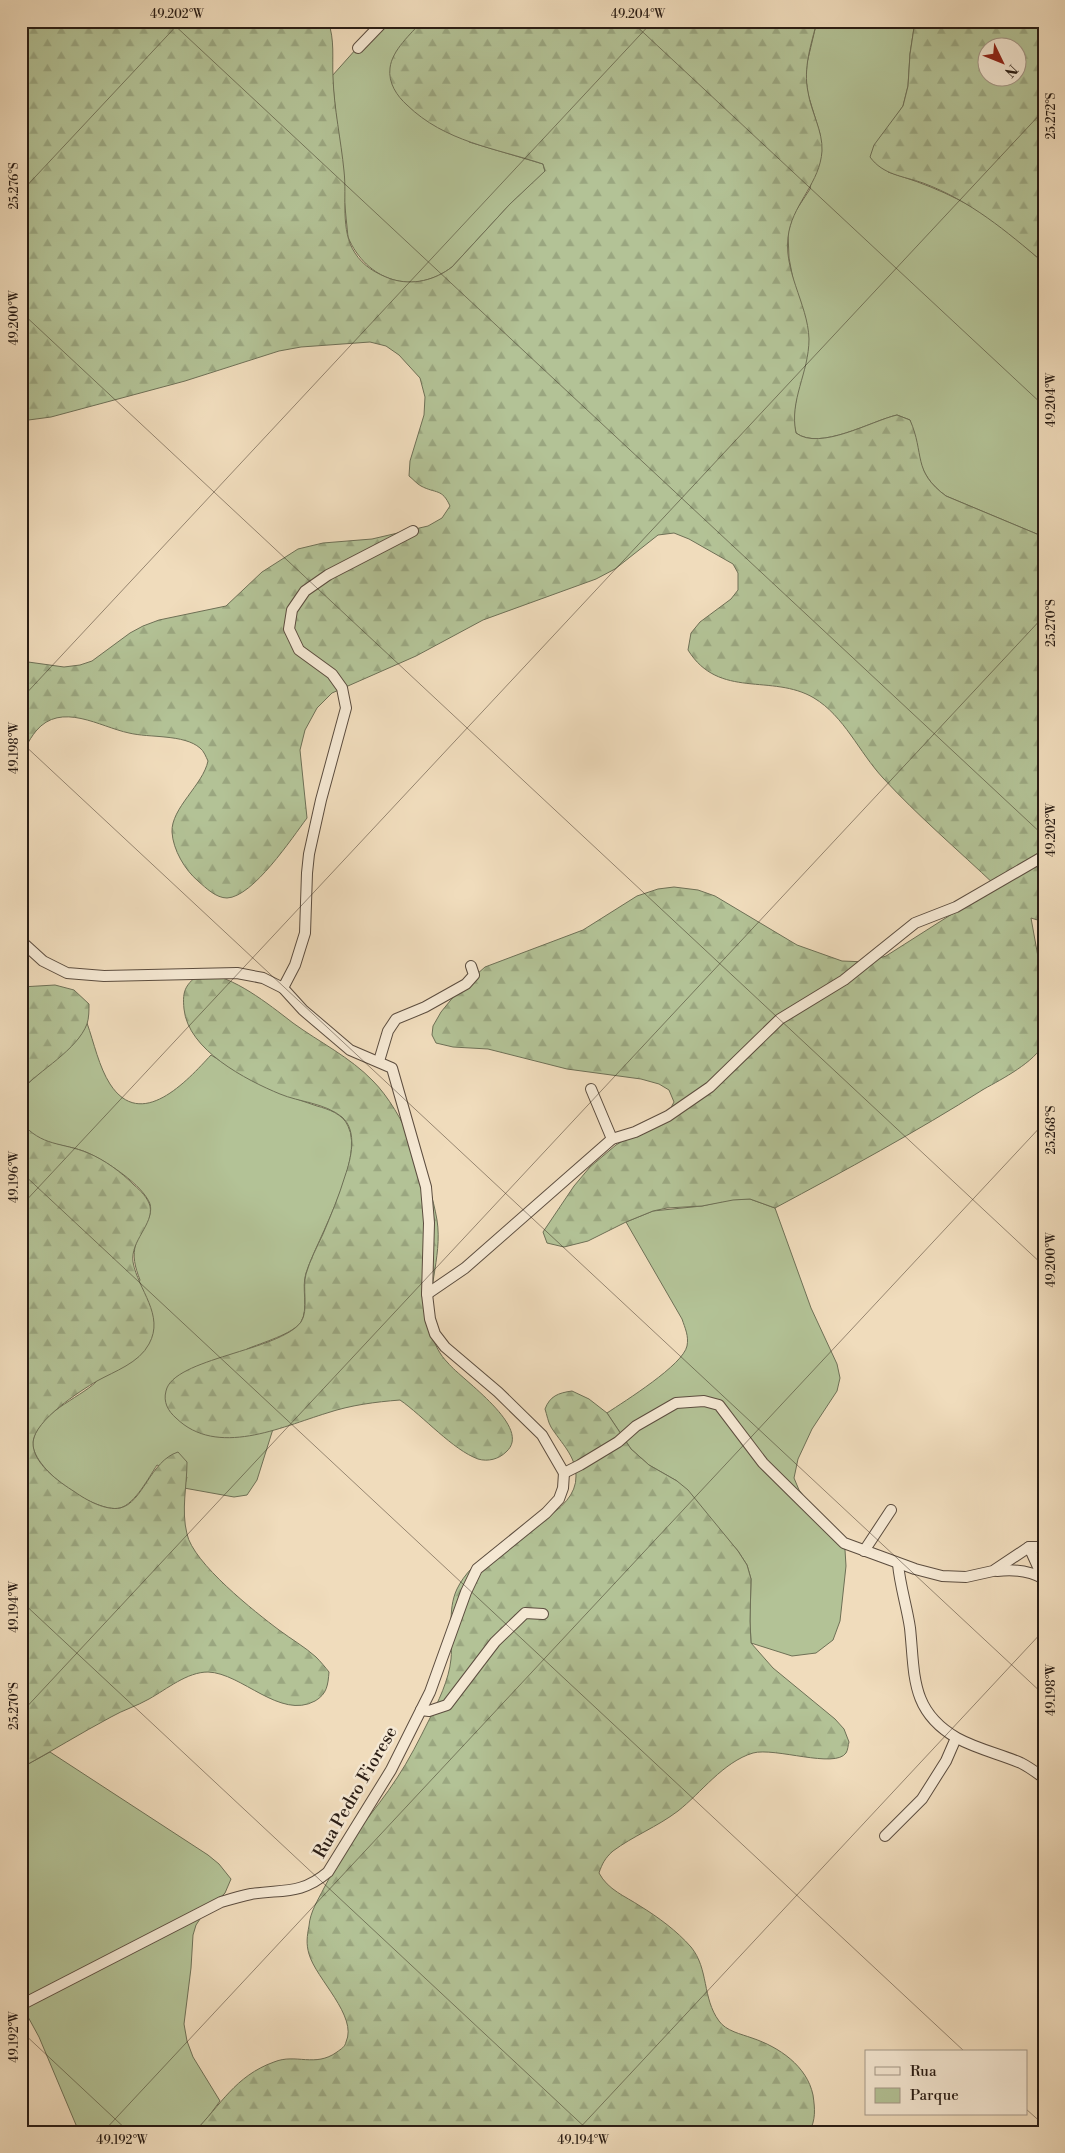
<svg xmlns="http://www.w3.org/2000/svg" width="1065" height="2153" font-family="'Libre Bodoni',serif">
<defs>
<pattern id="forest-firs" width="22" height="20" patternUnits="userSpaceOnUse" patternTransform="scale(1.25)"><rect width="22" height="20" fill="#b3c296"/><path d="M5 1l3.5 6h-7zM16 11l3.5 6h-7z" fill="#9aa680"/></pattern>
</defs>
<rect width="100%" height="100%" fill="#f0dcbc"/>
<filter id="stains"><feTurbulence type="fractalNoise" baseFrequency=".004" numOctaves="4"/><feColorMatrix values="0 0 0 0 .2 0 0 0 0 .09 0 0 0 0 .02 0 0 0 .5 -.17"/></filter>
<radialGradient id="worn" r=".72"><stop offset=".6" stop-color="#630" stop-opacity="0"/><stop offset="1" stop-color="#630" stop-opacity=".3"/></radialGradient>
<g fill="#b3c296" stroke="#6e7056">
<path d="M 381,21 L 422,21 L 396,52 L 469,142 L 543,164 L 545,172 L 510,204 L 452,267 C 413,297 366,280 348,237 L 332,76 Z"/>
<path d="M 817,21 L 915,21 L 910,54 L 908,86 L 903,106 L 891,124 L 888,172 C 927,184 964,199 997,223 C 1013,235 1028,250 1044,263 L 1044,537 L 946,496 C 917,475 918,453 910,420 L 897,415 C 871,421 820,451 796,433 L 793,418 L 796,401 L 793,279 L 789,258 L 788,233 L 793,215 L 810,189 L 820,134 L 808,94 L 806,79 L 807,63 Z"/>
<path d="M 87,1023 C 94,1043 99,1067 110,1084 C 141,1132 187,1081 211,1055 C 249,1079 274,1092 317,1106 C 328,1109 343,1114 348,1126 C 365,1159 317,1239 306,1273 C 301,1288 309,1308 301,1322 C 293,1334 261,1343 247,1349 L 250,1435 L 273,1429 L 257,1480 L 247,1495 L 234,1497 L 184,1488 L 187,1477 L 157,1465 C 149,1477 135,1504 120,1508 C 96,1514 29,1468 33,1441 C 38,1413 78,1399 96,1382 C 101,1377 104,1365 107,1358 C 118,1332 129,1306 140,1280 C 135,1267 132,1256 136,1243 C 139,1230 154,1218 150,1204 C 143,1185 106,1161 88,1153 C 67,1143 37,1147 23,1124 C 18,1116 21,1099 21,1090 L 78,1038 Z"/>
<path d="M 733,1199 L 750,1199 L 775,1208 L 811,1308 L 837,1364 L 840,1378 L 837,1391 L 812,1429 L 798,1459 L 794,1478 L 799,1490 L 807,1500 L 840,1535 L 845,1550 L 846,1566 L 840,1621 L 833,1640 L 816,1653 L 792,1656 L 751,1643 L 750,1621 L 751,1579 L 747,1565 L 738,1551 L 677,1481 L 649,1465 L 631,1449 L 607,1413 C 625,1401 683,1365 687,1346 C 689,1336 685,1328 682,1319 L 626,1222 L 653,1211 L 702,1206 Z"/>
<polygon points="50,1752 208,1855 219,1864 231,1879 225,1893 204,1913 196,1925 193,1935 191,1968 184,2024 187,2041 193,2057 220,2101 206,2120 194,2132 79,2132 39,2037 21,2004 21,1768"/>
</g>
<g fill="url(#forest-firs)" stroke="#6e7056" fill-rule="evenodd">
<path d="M 21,21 L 328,21 C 335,40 332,58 333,77 C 334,109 341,140 344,171 C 347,197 340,231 355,253 C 363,266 377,274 391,279 C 413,286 435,280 452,267 L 510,204 L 545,171 L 543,164 C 495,148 445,142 407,105 C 397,96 388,83 390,68 C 392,50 411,34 422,21 L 817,21 C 811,45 803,68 808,92 C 811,112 823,131 822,151 C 820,182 795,202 789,231 C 781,269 808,303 809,339 C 809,373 789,400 796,433 C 820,451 871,421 897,415 L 910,420 C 925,454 912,471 946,496 L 1044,537 L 1044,922 L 1031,918 L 1044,990 L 1044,1043 C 1035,1062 1002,1079 984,1089 C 916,1132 846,1170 775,1208 L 750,1199 L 733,1200 L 702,1206 L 667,1208 L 653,1211 L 626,1222 L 588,1241 L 564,1247 L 547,1243 L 543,1232 L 574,1186 L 590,1167 L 616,1145 L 667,1115 L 674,1102 L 669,1090 L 659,1084 L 641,1079 L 567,1069 L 488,1049 L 453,1047 L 436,1043 L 432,1035 L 433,1026 L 441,1012 L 459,990 L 485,967 L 583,930 L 637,896 L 658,889 L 674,887 L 698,890 L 715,896 L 797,945 L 842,961 L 867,962 L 886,956 L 996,886 C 958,850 918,816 883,778 C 859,752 844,716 814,698 C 772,673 719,700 688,650 L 691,633 L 700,622 L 731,599 L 738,590 L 738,573 L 733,564 L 689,539 L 674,533 L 658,535 L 615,569 L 596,579 L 483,620 L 416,656 L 332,693 L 317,708 L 305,730 L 300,750 L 307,818 C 292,838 253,897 227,898 C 216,898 206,888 198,881 C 185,870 173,850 172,832 C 171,808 203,785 208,761 C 206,757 204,751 200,748 C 184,734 149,738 129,733 C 100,727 61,701 36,731 C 28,741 23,751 21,765 L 21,661 L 64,667 L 80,665 L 92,661 L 130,633 L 143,626 L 159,620 L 226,606 L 262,572 L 298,549 L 323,543 L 372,539 L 428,526 L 442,518 L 450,506 C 442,488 436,494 421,486 C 417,484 413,479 409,476 L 410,461 L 424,415 L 425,397 L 420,378 L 399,355 L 386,346 L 370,342 L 301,347 L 279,351 L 185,381 L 51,417 L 21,421 Z"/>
<path d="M 915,21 L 1044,21 L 1044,263 C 1006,231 971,201 923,183 C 903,176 883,175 870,157 L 874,145 L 903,106 L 908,86 L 910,54 ZM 988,48 L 1018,48 L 1018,78 L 988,78 Z"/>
<path d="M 201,972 C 235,977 267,1003 293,1023 C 319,1042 350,1057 373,1081 C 403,1111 430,1178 437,1220 C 443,1258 424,1296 432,1333 C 434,1344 440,1355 448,1363 C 462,1380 534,1428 506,1452 C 499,1459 488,1462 478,1459 C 453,1450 423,1416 400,1400 C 375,1402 351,1405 327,1413 C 281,1427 217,1458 176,1418 C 168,1411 163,1402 166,1391 C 173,1358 280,1351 301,1322 C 309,1310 302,1289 306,1274 C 310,1260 317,1247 323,1234 C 331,1215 339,1196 345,1176 C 351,1159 358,1131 342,1117 C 325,1103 299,1102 280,1094 C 246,1080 188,1050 184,1009 C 182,989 186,985 201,972 Z"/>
<path d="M 55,985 L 74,990 L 89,1004 C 89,1010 89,1018 87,1024 C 77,1050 40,1070 21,1090 L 21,987 Z"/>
<path d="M 21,1122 C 42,1147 62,1142 88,1153 C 105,1160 121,1172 134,1185 C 140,1190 148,1198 150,1206 C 154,1224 130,1241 133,1262 C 138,1290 165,1315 149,1344 C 139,1363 115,1371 97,1381 C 80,1391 35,1420 33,1442 C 32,1463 59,1482 75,1492 C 86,1500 106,1511 120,1508 C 143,1503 150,1461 178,1452 L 187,1462 C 187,1486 181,1510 187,1534 C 193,1563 255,1612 279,1630 C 291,1639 305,1647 316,1657 C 321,1662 325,1667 329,1672 C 328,1685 327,1694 315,1701 C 280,1720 242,1673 208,1672 C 187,1672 167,1689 149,1699 C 137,1706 123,1710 111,1717 C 81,1733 52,1751 21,1768 Z"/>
<path d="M 572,1391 L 589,1399 L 607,1413 L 631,1449 L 649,1465 L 677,1481 L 688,1490 L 738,1551 L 747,1565 L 751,1579 L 750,1621 L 751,1643 L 773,1668 L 835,1719 L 844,1729 L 849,1742 C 848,1745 848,1750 846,1753 C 835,1769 775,1747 753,1753 C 723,1762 701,1793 678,1811 C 657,1827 633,1836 613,1851 C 605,1858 602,1864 599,1873 C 608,1890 625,1896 640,1906 C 658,1917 677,1931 691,1947 C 709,1969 702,1998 719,2021 C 726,2031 741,2034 752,2038 C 779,2047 807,2066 813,2095 C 815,2109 816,2120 809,2132 L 194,2132 C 221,2105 235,2076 274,2062 C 296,2053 315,2068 337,2052 C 341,2049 345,2047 346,2042 C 358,2016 316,1979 309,1954 C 306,1944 307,1936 309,1926 C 310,1912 318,1900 324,1888 C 335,1867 347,1846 361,1827 C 373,1811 386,1795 397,1778 C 409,1760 419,1740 429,1720 C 438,1702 449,1680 451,1659 C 453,1636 447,1610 457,1589 C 464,1574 478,1561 491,1551 C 515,1532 577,1513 576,1476 C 576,1456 561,1443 551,1427 C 548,1422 547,1415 545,1409 C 550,1396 558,1393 572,1391 Z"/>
</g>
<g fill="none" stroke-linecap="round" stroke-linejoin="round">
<g stroke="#5c4d3f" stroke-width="12">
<g id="street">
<polyline points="358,48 384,21"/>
<polyline points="21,941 43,961 67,973 104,976 237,973 263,978 283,988 303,1010 350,1050 392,1068 426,1187 429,1223 427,1294 430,1319 435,1334 445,1347 498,1392 542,1435 564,1473"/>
<polyline points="283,988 295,965 305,933 307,873 309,854 321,800 346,708 342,688 332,674 299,650 289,629 292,610 305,591 328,575 413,531"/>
<polyline points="379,1061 388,1031 396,1019 425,1007 466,984 474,975 471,966"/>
<polyline points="591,1089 612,1139"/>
<polyline points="427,1294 465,1268 612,1139 635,1132 668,1116 710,1087 780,1019 844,980 915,923 956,907 1044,856"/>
<polyline points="564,1473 580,1465 618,1442 636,1426 676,1403 704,1401 719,1405 763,1463 844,1543 915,1569 942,1576 966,1577 993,1571 1029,1547 1044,1547"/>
<polyline points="1029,1547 1043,1578"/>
<polyline points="864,1551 891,1510"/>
<path d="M 898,1564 C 900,1586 907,1607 910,1628 C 915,1675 910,1711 957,1738 C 977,1749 1000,1754 1021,1763 C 1029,1767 1037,1773 1044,1778"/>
<path d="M 997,1571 C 1014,1569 1029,1570 1044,1579"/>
<polyline points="421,1710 429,1711 447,1705 495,1642 525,1613 543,1614"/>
<polyline points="885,1836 922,1799 946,1761 956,1738"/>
<path d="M 21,2005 L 221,1902 C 231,1899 241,1896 251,1894 C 283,1889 301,1895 328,1872 L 391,1770 L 430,1692 L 466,1592 L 477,1569 L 546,1513 L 559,1499 L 563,1488 L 564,1473"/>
</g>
</g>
<use href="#street" stroke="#f5e8d3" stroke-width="10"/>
</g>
<path fill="none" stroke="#2a1d15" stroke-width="1" stroke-opacity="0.45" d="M 170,21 L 1044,836M 631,21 L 1044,406M 21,192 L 181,21M 21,312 L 1044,1266M 21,699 L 653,21M 21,742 L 1044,1695M 21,1172 L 965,2052M 21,1206 L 1044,110M 21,1601 L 590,2132M 21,1713 L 1044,616M 21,2031 L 129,2132M 1026,2109 L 1044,2125M 103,2132 L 1044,1123M 576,2132 L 1044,1630"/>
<g text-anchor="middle" stroke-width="5" stroke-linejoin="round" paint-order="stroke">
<g font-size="18" fill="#2a1d15" stroke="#f5e8d3">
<text transform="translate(355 1792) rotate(-60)" y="6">Rua Pedro Fiorese</text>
</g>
</g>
<rect width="1065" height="2153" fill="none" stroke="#f0dcbc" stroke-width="55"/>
<rect x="865" y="2050" width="162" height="65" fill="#f5e8d3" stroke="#a49787"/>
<rect x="875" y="2067" width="25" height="8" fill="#f5e8d3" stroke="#a49787"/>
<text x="910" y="2076" font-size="15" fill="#2a1d15">Rua</text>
<rect x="875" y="2088" width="25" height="15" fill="#b3c296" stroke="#a49787"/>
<text x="910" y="2100" font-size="15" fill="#2a1d15">Parque</text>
<g transform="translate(1002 62) rotate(133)"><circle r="24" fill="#f5e8d3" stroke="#a49787"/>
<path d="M0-4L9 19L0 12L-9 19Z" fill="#8f2418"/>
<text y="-8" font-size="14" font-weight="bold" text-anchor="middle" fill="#2a1d15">N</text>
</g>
<rect x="28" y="28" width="1010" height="2098" fill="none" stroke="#2a1d15" stroke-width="2"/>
<g font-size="12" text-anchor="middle" fill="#2a1d15">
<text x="177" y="18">49.202°W</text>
<text x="638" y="18">49.204°W</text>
<text transform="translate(1051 116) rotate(-90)" y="4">25.272°S</text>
<text transform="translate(14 186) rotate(-90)" y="4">25.276°S</text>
<text transform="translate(14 318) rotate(-90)" y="4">49.200°W</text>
<text transform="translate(1051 400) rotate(-90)" y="4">49.204°W</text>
<text transform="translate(1051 623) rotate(-90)" y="4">25.270°S</text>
<text transform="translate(14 748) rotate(-90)" y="4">49.198°W</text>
<text transform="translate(1051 830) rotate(-90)" y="4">49.202°W</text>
<text transform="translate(1051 1130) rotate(-90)" y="4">25.268°S</text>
<text transform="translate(14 1177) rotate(-90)" y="4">49.196°W</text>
<text transform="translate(1051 1260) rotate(-90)" y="4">49.200°W</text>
<text transform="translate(14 1607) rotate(-90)" y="4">49.194°W</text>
<text transform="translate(1051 1690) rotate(-90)" y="4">49.198°W</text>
<text transform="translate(14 1706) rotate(-90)" y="4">25.270°S</text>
<text transform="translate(14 2037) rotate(-90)" y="4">49.192°W</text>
<text x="122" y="2144">49.192°W</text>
<text x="583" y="2144">49.194°W</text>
</g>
<rect width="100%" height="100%" filter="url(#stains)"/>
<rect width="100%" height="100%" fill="url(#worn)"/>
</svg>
